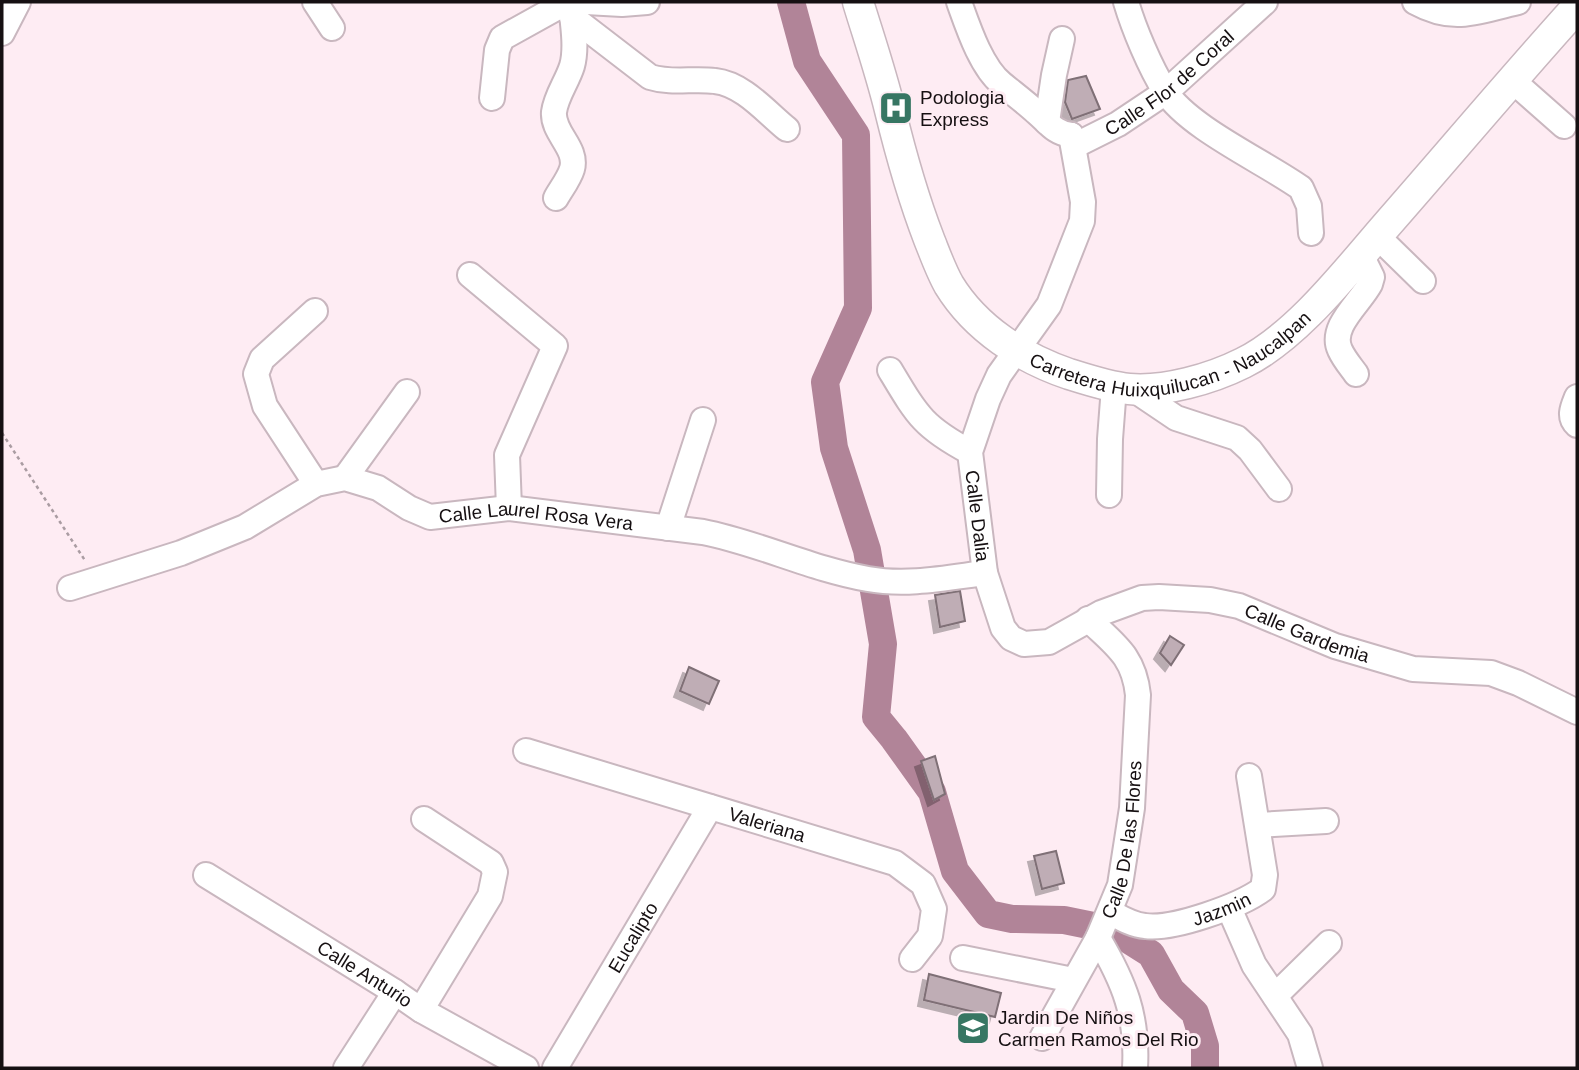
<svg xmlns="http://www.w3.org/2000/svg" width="1579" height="1070" font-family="Arial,sans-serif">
<defs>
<filter id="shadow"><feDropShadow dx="-6" dy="6" stdDeviation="0" flood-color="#0004"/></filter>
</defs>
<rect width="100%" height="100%" fill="#feecf3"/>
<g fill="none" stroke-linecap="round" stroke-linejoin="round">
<polyline stroke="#b18498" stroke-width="28" points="791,2 807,61 856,135 858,308 825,382 834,448 867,550 883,644 876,717 894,739 932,792 955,871 988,914 1012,919 1064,920 1113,930 1151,954 1171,990 1195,1013 1205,1046 1205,1068"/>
</g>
<g fill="#bfadb5" stroke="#7f6f76" stroke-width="2" filter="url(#shadow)">
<polygon points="1086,76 1100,109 1072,119 1065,102 1068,80"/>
<polygon points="960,591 965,621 940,627 935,595"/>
<polygon points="1170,636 1184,645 1171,665 1160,653"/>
<polygon points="689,667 719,681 709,704 680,691"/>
<polygon points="935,756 945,794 934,800 921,761"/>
<polygon points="1056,851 1064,883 1042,889 1034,856"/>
<polygon points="929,974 1001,993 995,1017 924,1000"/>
</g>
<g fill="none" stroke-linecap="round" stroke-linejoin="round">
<g stroke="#c9b7bf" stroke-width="28">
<g id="minor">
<polyline points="315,2 332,28"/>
<polyline points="586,2 622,4 647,2"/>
<path d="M 959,2 C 968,27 981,67 1002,84 C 1013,93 1025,102 1036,112 C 1048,122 1054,133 1071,135"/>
<path d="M 1126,2 C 1134,29 1150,67 1165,91 C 1189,128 1263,161 1301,188 L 1309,206 L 1311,233"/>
<path d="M 1415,2 C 1455,24 1477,11 1518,2"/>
<path d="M 572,17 L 650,77 C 672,84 693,78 715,81 C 743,84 766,112 787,129"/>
<polyline points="2,33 18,2"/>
<polyline points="1513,81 1564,126"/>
<polyline points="492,98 497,50 502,38 567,2"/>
<polyline points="1047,122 1054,75 1062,39"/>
<path id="s1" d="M 1071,135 L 1083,202 L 1082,221 L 1049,305 L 999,375 L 988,399 L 970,452 L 985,573 L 1003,628 L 1011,638 L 1024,644 L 1049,642 L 1101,613 L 1142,598 L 1159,597 L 1210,600 L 1239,606 L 1335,646 L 1413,669 L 1491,673 L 1518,683 L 1577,712"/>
<path id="s2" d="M 1071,135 L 1076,145 L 1118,124 L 1166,92 L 1265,2"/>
<path d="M 556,198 C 561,189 569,179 572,169 C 578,148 552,133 554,112 C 556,96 567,82 572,66 C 577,49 573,24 571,6"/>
<polyline points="1377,236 1423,281"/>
<polyline points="470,275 555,346 507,455 509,508"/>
<polyline points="315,311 262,359 256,374 265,406 316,484"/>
<path d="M 890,370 C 917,415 923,427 970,452"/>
<path d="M 1356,374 C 1351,367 1344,359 1340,350 C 1329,327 1360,303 1370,284 L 1372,277 L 1361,255"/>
<polyline points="1133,389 1176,418 1237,438 1250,450 1279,489"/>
<path d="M 1577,397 C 1573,407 1568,417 1577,425"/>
<polyline points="345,478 407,392"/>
<polyline points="1109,495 1110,439 1114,387"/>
<polyline points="668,528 703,420"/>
<path id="s3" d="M 70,588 L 181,553 L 245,527 L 316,484 L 345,478 L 378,488 L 409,508 L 430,517 L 509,508 L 703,532 C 759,543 811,569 868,579 C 907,586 946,578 985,573"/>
<path id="s4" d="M 526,751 L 895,863 L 923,884 L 934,909 L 930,936 L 912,959"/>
<polyline points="1258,825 1326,821"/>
<path id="s5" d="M 206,875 L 395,992 L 421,1010 L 526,1068"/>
<polyline points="1229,908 1254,965 1300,1034 1310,1068"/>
<path id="s6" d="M 1110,912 C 1121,918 1132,925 1145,926 C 1173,930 1240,906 1263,889 L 1265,875 L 1249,776"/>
<path d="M 1098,938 C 1124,982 1138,1016 1135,1068"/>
<polyline points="963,958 1073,980"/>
<polyline points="1275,996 1329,943"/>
<polyline points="421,1010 490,896 495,872 491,863 424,819"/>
<path id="s7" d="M 1042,1038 L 1098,938 L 1120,885 L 1132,808 L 1138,695 C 1134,656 1115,645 1088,619"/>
<polyline points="346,1068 395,992"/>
<path id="s8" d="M 555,1068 L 710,807"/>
</g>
</g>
<g stroke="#c9b7bf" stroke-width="33">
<g id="major">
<path id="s9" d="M 858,2 C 869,38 881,73 890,110 C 901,155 912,195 929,239 C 935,254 941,271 949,285 C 976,329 1022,358 1069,374 C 1088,380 1109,387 1129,389 C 1165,392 1211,379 1243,363 C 1296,337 1346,272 1385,227 C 1449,154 1512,79 1577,7"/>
</g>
</g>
<polyline stroke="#aa9ca2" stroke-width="2.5" stroke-dasharray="3.5 3.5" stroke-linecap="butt" points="2,433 86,562"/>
<use href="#minor" stroke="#fff" stroke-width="24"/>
<use href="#major" stroke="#fff" stroke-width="30"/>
</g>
<defs>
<g id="hospital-square" transform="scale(1.75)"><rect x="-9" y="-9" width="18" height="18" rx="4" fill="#377663" stroke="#feecf3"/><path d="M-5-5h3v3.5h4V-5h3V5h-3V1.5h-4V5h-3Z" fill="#fff"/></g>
<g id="school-square" transform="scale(1.75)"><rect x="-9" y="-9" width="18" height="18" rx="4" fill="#377663" stroke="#feecf3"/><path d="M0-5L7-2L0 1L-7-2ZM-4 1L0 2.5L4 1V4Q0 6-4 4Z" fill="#fff"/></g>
</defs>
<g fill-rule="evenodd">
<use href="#hospital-square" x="896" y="108"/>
<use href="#school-square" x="973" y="1028"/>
</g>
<g text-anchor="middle" stroke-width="6" stroke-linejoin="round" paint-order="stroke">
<g font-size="19" fill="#161012" stroke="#feecf3">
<text dy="7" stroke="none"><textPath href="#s2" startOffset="124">Calle Flor de Coral</textPath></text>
<text dy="7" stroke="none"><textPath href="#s9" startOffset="560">Carretera Huixquilucan - Naucalpan</textPath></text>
<text dy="7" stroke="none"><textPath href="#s1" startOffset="410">Calle Dalia</textPath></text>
<text dy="7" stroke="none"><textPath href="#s3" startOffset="499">Calle Laurel Rosa Vera</textPath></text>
<text dy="7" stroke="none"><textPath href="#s1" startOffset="852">Calle Gardemia</textPath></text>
<text dy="7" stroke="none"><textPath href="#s4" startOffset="252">Valeriana</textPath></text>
<text dy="7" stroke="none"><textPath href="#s7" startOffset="217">Calle De las Flores</textPath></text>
<text dy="7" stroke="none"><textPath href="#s6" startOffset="117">Jazmin</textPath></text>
<text dy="7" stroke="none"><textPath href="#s8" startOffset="152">Eucalipto</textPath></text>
<text dy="7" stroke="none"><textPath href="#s5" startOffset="187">Calle Anturio</textPath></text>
</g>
<g font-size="19" fill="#161012" stroke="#feecf3" text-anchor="start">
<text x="920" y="104">Podologia<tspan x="920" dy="22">Express</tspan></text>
<text x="998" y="1024">Jardin De Niños<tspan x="998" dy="22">Carmen Ramos Del Rio</tspan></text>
</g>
</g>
<rect width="1579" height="1070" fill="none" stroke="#161012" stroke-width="7"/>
</svg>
